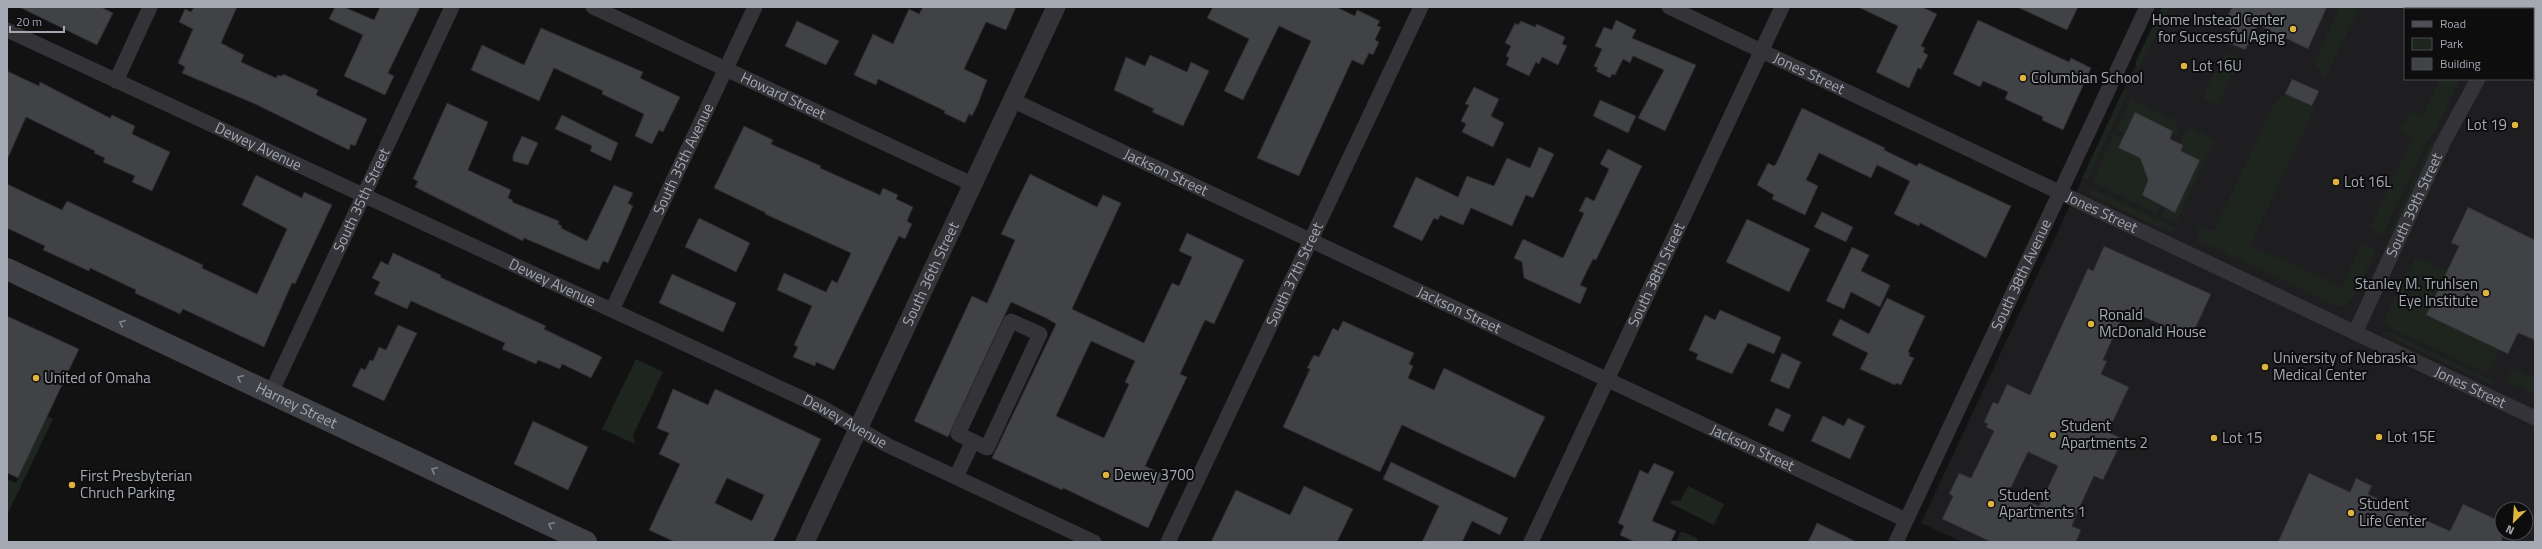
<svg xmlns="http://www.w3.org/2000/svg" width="2542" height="549" font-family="'Titillium Web',sans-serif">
<rect width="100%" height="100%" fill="#121213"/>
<path fill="#1e1e20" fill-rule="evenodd" d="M 2163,7 L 2474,7 L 2478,9 L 2405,9 L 2405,79 L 2533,79 L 2533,34 L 2535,35 L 2535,542 L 1962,542 L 1921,523 ZM 2502,509 L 2526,509 L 2526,533 L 2502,533 Z"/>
<g fill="#1e251f">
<polygon points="2162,7 2170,7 2139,69 2136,66 2136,61"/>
<polygon points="2340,7 2359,7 2324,81 2320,69 2314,64"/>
<polygon points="2226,52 2240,58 2217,106 2204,99 2205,91"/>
<polygon points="2440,79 2460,79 2434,133 2426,142 2383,235 2370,227 2413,137 2402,131 2400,128 2410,112 2423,116"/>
<polygon points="2130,87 2088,179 2082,178 2123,91"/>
<polygon points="2285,94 2315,108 2250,245 2342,287 2361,245 2364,244 2376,250 2353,298 2341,308 2198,240 2200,235 2197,232 2200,226 2214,231 2274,103"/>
<polygon points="2131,99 2174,120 2179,133 2178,137 2172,134 2173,130 2135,112 2124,133 2116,130"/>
<polygon points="2192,128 2212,138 2214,142 2177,220 2172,222 2161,216 2165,208 2175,213 2200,160 2181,151 2183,145 2180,143 2186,130"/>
<polygon points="2114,134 2123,138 2119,148 2151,162 2148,178 2142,195 2160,206 2156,214 2093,182"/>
<polygon points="2437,137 2393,232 2389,235 2430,144"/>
<polygon points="2092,189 2173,227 2177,230 2168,232 2095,197 2090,194"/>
<polygon points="2416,257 2447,271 2499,350 2488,373 2393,329 2385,322 2385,318"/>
<polygon points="2387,331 2495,382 2494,386 2398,341 2391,337 2391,335 2387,335 2385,334"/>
<polygon points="636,359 663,372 633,435 635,444 602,429"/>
<polygon points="2513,368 2533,378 2535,373 2535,395 2506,381"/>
<polygon points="47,416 53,419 7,515 7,479 16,483"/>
<polygon points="1688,486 1724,504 1714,525 1670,503 1673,500 1680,501"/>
<polygon points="1683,532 1697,538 1697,542 1676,542 1680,533"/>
</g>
<g fill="#414246" stroke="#2c2c2f" fill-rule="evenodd">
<polygon points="19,7 101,7 113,13 97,45"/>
<polygon points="194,7 237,7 221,43 244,55 241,62 276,78 278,75 282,76 283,74 318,90 316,95 367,119 355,146 351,144 349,150 255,104 182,73 185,67 178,63 193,29 179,22 185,9 191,12"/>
<polygon points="335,7 344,7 374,20 380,7 420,7 388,73 394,76 385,95 344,76 363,35 329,19"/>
<polygon points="923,7 1016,7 1006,30 986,22 964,69 987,80 978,104 972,116 969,114 965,123 944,113 945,111 878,79 876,85 854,75 873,34 893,44 909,9 919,14"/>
<polygon points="1213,7 1336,7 1355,16 1357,10 1380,21 1377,26 1381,27 1375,40 1379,42 1373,55 1369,53 1363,65 1352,60 1299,176 1257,158 1311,41 1279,26 1243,100 1224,91 1249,39 1207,18"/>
<polygon points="1858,7 1922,7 1937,14 1921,46 1925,48 1923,52 1928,55 1921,69 1918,68 1909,88 1876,72 1898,26"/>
<polygon points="2017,7 2078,7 2067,30"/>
<polygon points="2232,7 2327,7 2308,49 2258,25 2245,50 2224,41 2231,27 2224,24"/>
<polygon points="1616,20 1636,30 1632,38 1696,65 1665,131 1638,118 1664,70 1633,56 1630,63 1623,59 1615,75 1612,74 1610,78 1596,71 1598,68 1594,66 1602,49 1595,46 1604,27 1612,30"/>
<polygon points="1978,20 2069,62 2071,58 2091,68 2063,130 2042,120 2043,117 2005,99 2008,92 1983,81 1980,87 1953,74"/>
<polygon points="797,21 839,41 826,65 785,46"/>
<polygon points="1521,21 1535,27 1537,24 1565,37 1562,44 1567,46 1558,65 1542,57 1539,64 1536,62 1529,76 1506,65 1509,58 1506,56 1511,46 1505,43 1515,23 1518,25"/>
<polygon points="541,28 643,72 640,78 680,97 663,132 659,130 652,144 635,136 644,114 602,94 603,91 554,68 539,101 471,70 482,45 524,65"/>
<polygon points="1150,55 1187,72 1191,62 1209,71 1183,126 1152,112 1154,109 1114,90 1126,57 1145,66"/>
<polygon points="7,71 39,86 40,82 110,118 112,115 135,126 132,134 170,152 152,191 132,182 135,176 103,162 105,158 94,153 95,151 26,117 7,160"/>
<polygon points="2292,79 2319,91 2312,106 2285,94"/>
<polygon points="1474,87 1499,99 1491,116 1504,123 1493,147 1462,132 1466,124 1461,121 1469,105 1465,104"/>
<polygon points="1600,100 1636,116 1628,133 1593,116"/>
<polygon points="447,103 488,122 468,170 511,190 508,198 513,200 512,202 559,221 558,224 562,226 561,228 587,241 614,185 633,193 628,203 633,206 608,263 603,261 599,270 524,238 523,241 415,187 418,181 413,179"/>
<polygon points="1802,108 1885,148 1884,150 1917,166 1919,163 2011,206 1986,258 1920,223 1919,226 1894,214 1910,181 1877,165 1871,178 1819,153 1806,180 1818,186 1805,215 1772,199 1774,195 1757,185 1768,163 1774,166 1776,164"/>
<polygon points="2135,112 2173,131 2170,139 2183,145 2181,151 2200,160 2175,213 2142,195 2148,180 2140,158 2118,148"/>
<polygon points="562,115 618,143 611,161 590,151 592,146 555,129"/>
<polygon points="744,126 773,140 771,144 821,166 820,168 880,195 883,188 898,195 896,199 913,207 907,221 912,224 905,239 899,236 834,370 816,362 815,366 793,357 798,347 794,345 812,306 777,290 784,273 826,292 832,280 837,283 851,253 765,214 766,213 714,188"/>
<polygon points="522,136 538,143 528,165 513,161 513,155"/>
<polygon points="1539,147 1554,154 1533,198 1526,195 1512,226 1471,208 1463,225 1440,215 1438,220 1434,218 1422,241 1393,227 1416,177 1458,197 1467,176 1494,186 1507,158 1530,168"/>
<polygon points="1608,149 1642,166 1596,260 1593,259 1580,285 1587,288 1580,304 1524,278 1522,262 1514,258 1523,239 1563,258 1584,213 1579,211 1586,197 1594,201 1609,169 1600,164"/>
<path d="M 1030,174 L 1097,207 L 1103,195 L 1121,203 L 1072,309 L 1144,343 L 1172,283 L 1179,286 L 1192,257 L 1179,251 L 1187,233 L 1244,260 L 1214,324 L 1205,320 L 1180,374 L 1187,377 L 1145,466 L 1171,478 L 1148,528 L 1063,488 L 1062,490 L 992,458 L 1056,324 L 1046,318 L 1011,302 L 948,437 L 914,421 L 972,296 L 987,303 L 1015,240 L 1001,234 ZM 1091,341 L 1135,361 L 1125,382 L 1129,384 L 1104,438 L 1056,416 Z"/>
<polygon points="256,175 302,198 304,192 332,205 295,284 292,283 264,347 183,309 180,314 135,293 136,290 90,268 89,271 43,250 45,246 7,228 7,184 62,210 67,201 203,265 202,268 257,294 287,229 242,205"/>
<polygon points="2468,207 2535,240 2535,340 2518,333 2508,354 2426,315 2459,246 2451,243"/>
<polygon points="1822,212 1853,227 1846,242 1814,227"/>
<polygon points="699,218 750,243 736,272 685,247"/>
<polygon points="1747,219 1810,249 1789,292 1726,262"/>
<path d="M 2104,246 L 2211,294 L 2191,338 L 2126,309 L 2103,360 L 2107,361 L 2101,374 L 2129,387 L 2108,432 L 2123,439 L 2103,480 L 2094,476 L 2078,511 L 2072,526 L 2081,530 L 2076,542 L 1991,542 L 1942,519 L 1953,496 L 1949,494 L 1959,473 L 1971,478 L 1994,431 L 1986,427 L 1988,424 L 1984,422 L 1993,402 L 1998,404 L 2007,384 L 2030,395 L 2088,268 L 2093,271 ZM 2028,452 L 2058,466 L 2039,506 L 2009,492 Z"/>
<polygon points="1852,247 1869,255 1861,271 1890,285 1880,307 1851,292 1844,309 1826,301"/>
<polygon points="393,253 441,275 440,277 546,326 544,329 602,357 591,378 562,364 560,369 538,360 536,364 502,349 505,343 411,301 407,309 374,294 380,282 372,278 381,261 388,265"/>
<polygon points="672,274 736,303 723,332 659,303"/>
<polygon points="1887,298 1925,316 1908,352 1910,353 1909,356 1914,358 1901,385 1896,383 1895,385 1860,369 1868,353 1832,335 1840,319 1869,334"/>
<polygon points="1720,310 1781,337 1774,354 1748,343 1732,374 1696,359 1698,354 1689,350 1705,315 1715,320"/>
<polygon points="7,316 79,349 18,478 7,473"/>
<polygon points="1343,321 1414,353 1409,364 1413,366 1408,378 1434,390 1444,368 1545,417 1515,478 1402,425 1380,472 1283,427 1310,369 1307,368 1314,355 1319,357 1333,328 1338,331"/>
<polygon points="398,325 417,333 384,401 352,386 361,368 365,370 370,360 373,361 379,347 386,350"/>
<polygon points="1782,353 1801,362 1789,389 1770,381"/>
<path d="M 673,389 L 708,405 L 715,389 L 821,439 L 773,542 L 675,542 L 649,530 L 680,464 L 659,454 L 669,433 L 657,428 ZM 727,478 L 764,495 L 752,521 L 715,503 Z"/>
<polygon points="1776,408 1791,415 1783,432 1768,425"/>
<polygon points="1823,416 1844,426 1848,418 1865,426 1850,459 1811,441"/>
<polygon points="533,421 588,447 568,490 514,464"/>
<polygon points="1391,462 1508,518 1500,535 1472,521 1462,542 1422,542 1439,506 1383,479"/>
<polygon points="1654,463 1674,472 1652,521 1676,531 1671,542 1635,542 1620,535 1624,526 1618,523 1640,470 1648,474"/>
<polygon points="2309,473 2350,492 2356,478 2372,486 2368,494 2450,531 2463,504 2502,522 2502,542 2278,542"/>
<polygon points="1304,486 1353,509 1337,542 1211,542 1236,490 1290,515"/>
<polygon points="1817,523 1857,542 1808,542"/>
</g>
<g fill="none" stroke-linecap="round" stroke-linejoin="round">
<g stroke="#333338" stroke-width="15">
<path id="s1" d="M 593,7 L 974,185"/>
<path id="s2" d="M 1669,7 L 2535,418"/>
<polyline points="2509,9 2510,7"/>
<path id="s3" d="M 7,30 L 821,407 L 887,445 L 1094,542"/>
<polyline points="116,81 150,7"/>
<path id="s4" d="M 1012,100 L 1906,520"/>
<path id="s5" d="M 612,310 L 755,7"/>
<polygon points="1011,321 1040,334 987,448 958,434"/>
<path id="s6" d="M 2355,333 L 2443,143 L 2478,79"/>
<path id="s7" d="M 271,393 L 452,7"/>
<polyline points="956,477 973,441"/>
<path id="s8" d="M 1168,542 L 1421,7"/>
<path id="s9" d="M 1531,542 L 1782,7"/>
<path id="s10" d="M 1896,542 L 2147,7"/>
</g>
<path stroke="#333338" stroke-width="19" id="s11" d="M 805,542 L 1056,7"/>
<path stroke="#414247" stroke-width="22" id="s12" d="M 7,269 L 586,542"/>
<polyline stroke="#4f5056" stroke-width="22" points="2527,7 2531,9"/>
</g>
<defs><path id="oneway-chevron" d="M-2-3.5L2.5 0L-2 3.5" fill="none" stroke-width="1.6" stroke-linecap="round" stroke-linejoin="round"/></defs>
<g stroke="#81848d">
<use href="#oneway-chevron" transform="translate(122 323) rotate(-155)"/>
<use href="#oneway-chevron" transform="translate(240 378) rotate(-155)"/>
<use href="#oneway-chevron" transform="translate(434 470) rotate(-155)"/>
<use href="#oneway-chevron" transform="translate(551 525) rotate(-155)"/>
</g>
<g fill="#deb33e" stroke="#0d0d0e" stroke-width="1.5">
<circle cx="2293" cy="29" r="4"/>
<circle cx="2184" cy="66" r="4"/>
<circle cx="2023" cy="78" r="4"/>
<circle cx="2515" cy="125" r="4"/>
<circle cx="2336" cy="182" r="4"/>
<circle cx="2486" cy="293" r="4"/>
<circle cx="2091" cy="324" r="4"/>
<circle cx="2265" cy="367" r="4"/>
<circle cx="36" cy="378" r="4"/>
<circle cx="2053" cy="435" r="4"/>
<circle cx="2379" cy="437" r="4"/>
<circle cx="2214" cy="438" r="4"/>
<circle cx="1106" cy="475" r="4"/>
<circle cx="72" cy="485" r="4"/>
<circle cx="1991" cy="504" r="4"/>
<circle cx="2351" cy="513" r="4"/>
</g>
<g text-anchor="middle" stroke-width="4" stroke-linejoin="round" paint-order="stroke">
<g font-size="15" fill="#a4a8b2" stroke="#0d0d0e" text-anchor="start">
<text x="2285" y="25" text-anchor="end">Home Instead Center<tspan x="2285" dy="17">for Successful Aging</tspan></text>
<text x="2192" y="71">Lot 16U</text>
<text x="2031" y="83">Columbian School</text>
<text x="2507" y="130" text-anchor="end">Lot 19</text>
<text x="2344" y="187">Lot 16L</text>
<text x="2478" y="289" text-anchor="end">Stanley M. Truhlsen<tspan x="2478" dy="17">Eye Institute</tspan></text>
<text x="2099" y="320">Ronald<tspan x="2099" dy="17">McDonald House</tspan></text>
<text x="2273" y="363">University of Nebraska<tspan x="2273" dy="17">Medical Center</tspan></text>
<text x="44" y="383">United of Omaha</text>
<text x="2061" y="431">Student<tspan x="2061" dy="17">Apartments 2</tspan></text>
<text x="2387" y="442">Lot 15E</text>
<text x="2222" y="443">Lot 15</text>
<text x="1114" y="480">Dewey 3700</text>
<text x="80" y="481">First Presbyterian<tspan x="80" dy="17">Chruch Parking</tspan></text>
<text x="1999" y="500">Student<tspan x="1999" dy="17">Apartments 1</tspan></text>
<text x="2359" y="509">Student<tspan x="2359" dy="17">Life Center</tspan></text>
</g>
<g font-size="15" fill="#a4a8b2" stroke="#0d0d0e">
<text dy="5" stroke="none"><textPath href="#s2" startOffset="155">Jones Street</textPath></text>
<text dy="5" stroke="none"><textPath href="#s1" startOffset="210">Howard Street</textPath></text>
<text dy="5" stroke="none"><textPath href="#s3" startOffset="277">Dewey Avenue</textPath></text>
<text dy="5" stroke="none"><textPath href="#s5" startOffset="167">South 35th Avenue</textPath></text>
<text dy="5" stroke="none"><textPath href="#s4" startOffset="170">Jackson Street</textPath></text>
<text dy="5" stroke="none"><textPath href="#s7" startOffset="213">South 35th Street</textPath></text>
<text dy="5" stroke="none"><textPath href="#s6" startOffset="141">South 39th Street</textPath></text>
<text dy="5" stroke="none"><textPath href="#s2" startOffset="479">Jones Street</textPath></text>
<text dy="5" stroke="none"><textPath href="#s8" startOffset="296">South 37th Street</textPath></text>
<text dy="5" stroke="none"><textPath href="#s9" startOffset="295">South 38th Street</textPath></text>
<text dy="5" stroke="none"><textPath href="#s11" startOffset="296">South 36th Street</textPath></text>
<text dy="5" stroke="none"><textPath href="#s10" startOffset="295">South 38th Avenue</textPath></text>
<text dy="5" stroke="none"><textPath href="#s3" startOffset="601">Dewey Avenue</textPath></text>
<text dy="5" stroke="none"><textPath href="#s4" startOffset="494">Jackson Street</textPath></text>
<text dy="5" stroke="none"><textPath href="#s2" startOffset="887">Jones Street</textPath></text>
<text dy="5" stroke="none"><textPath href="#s12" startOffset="320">Harney Street</textPath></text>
<text dy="5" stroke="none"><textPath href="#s3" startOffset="925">Dewey Avenue</textPath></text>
<text dy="5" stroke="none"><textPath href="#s4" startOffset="818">Jackson Street</textPath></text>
</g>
</g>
<rect width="2542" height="549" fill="none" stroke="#a4a8b2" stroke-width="16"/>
<rect x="2404" y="8" width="130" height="72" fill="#0d0d0e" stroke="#494b50"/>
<rect x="2412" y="21" width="20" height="6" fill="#4f5056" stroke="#494b50"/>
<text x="2440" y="28" font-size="12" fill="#a4a8b2">Road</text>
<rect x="2412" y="38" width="20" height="12" fill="#1e251f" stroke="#494b50"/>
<text x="2440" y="48" font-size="12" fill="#a4a8b2">Park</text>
<rect x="2412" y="58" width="20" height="12" fill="#414246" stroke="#494b50"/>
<text x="2440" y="68" font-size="12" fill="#a4a8b2">Building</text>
<g transform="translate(2514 521) rotate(205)"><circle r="19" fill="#0d0d0e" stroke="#494b50"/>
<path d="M0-3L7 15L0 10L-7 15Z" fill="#deb33e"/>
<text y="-6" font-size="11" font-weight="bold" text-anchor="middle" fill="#a4a8b2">N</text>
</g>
<path d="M10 26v6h54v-6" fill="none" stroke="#a4a8b2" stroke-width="2"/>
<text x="16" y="26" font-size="12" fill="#a4a8b2" stroke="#0d0d0e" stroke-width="3" paint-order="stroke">20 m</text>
</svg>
